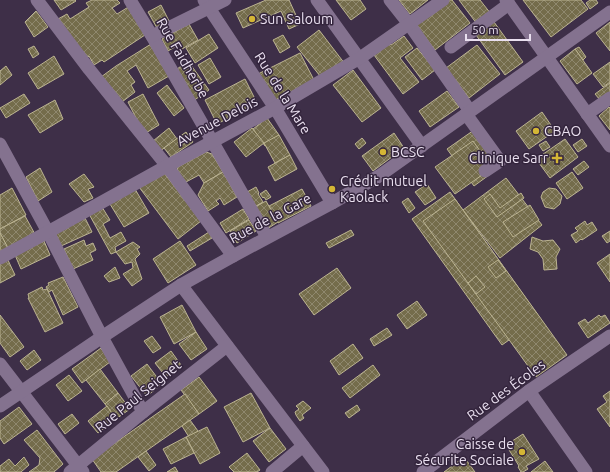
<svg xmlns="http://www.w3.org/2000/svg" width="610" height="472" font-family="Ubuntu,sans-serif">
<defs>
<pattern id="building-cross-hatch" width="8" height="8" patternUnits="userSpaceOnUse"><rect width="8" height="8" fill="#746c4b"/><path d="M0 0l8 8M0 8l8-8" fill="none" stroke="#8f886e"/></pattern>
</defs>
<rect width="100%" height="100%" fill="#3e2f48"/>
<g fill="url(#building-cross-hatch)" stroke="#bcb491">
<polygon points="54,0 75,0 76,1 61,10"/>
<polygon points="92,0 117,0 120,3 112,8 117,14 130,6 148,33 104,62 102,60 94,65 89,56 84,60 58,19 67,14 70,19 89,7 86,3"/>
<polygon points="266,0 289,0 300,24 289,29 281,11 243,28 236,13"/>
<polygon points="336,0 360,0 366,9 351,20"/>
<polygon points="399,0 428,0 410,14"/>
<polygon points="448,0 452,0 470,23 435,50 416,25"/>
<polygon points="459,0 480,0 491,14 477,24"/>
<polygon points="523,0 581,0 588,9 551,37"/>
<polygon points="590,0 596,0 598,3 590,9 586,3"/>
<polygon points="161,5 169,21 157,28 148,12"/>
<polygon points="36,11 48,27 34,37 25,22"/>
<polygon points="494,22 523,62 505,75 476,35"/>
<polygon points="610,22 610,51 596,33"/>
<polygon points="189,24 198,40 182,49 180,44 168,51 162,39"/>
<polygon points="319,30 345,64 324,81 297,47"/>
<polygon points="209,34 218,48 195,63 186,48"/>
<polygon points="283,35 290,47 280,53 273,40"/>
<polygon points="404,36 413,48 400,58 419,82 403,94 374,55 389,43 391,45"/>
<polygon points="151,44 169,76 148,88 136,65 127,71 135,82 131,85 135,92 122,102 101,77 116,66"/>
<polygon points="477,45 500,74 469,98 446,68"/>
<polygon points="34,46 39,54 33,58 28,49"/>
<polygon points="579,47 586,57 583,60 575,49"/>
<polygon points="417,48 435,70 422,80 405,57"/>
<polygon points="575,49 592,73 577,84 560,61"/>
<polygon points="300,53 314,80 270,103 256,75"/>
<polygon points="54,56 64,74 38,89 28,73"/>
<polygon points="210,58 221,77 209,84 198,65"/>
<polygon points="188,61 209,90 193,101 173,72"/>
<polygon points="610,62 610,82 603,87 593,74"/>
<polygon points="6,66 12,75 0,85 0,71"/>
<polygon points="353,70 381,108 362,122 333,85"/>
<polygon points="245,79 257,103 217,124 205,100"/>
<polygon points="610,83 610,93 600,100 595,94"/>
<polygon points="167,85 184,108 174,116 157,93"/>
<polygon points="447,91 459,107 430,127 419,111"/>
<polygon points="24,94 30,103 6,118 0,108"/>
<polygon points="143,94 159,125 144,134 128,102"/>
<polygon points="55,100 63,119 40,133 28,115"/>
<polygon points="609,107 610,108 610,130 599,116"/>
<polygon points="542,112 555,131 529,149 516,131"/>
<polygon points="267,118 279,135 265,146 253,129"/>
<polygon points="169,128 177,139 160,151 153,141"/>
<polygon points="252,128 264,143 246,157 234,142"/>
<polygon points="474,130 500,167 474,186 447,149"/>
<polygon points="186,132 193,142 171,157 164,148"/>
<polygon points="394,133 404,148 373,171 362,156"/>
<polygon points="279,135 290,155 275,163 264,143"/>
<polygon points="362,138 366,143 359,149 355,144"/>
<polygon points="565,139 578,157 550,178 536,159"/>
<polygon points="582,139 587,146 578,152 573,145"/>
<polygon points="473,141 492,168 455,194 435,167"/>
<polygon points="546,141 550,147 543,151 539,145"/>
<polygon points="206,152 212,154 223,172 204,183 199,175 186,182 177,171 178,167"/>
<polygon points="290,155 297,169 275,181 268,167"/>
<polygon points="584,161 589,167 578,175 573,169"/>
<polygon points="40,168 52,192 38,201 26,177"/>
<polygon points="161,169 201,221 178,239 139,187"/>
<polygon points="223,172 237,197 224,205 220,198 216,201 219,204 208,211 198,195 204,183"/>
<polygon points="572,172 583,188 567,199 556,183"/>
<polygon points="84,174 94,187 88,189 93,198 84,202 69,184"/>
<polygon points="506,178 542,225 500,258 463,210"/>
<polygon points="427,184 436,198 425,205 415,192"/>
<polygon points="256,187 259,193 258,194 263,202 256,206 247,192"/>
<polygon points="12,188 26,215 0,229 0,195"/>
<polygon points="549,188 556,189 562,196 560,204 554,209 545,207 541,197 543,192"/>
<polygon points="135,189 149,213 124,227 110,204"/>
<polygon points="302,189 311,206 278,223 269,206"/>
<polygon points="266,190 271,197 266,200 264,197 263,198 260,194"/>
<polygon points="450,192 540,318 502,345 412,219"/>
<polygon points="521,193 524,198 497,217 484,199 490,194 500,208"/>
<polygon points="408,198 415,208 409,213 402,202"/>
<polygon points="455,199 567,355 536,377 423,221"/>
<polygon points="266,201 278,222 267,229 255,207"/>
<polygon points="530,205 539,220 513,237 503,222"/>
<polygon points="102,207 110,220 103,224 110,238 121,232 126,241 115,247 116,252 111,254 89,214"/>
<polygon points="243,209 249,219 226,233 220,223"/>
<polygon points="25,216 36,236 9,250 0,233 0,229"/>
<polygon points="85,218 92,232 61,246 55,232"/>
<polygon points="249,220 256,231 237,243 230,231"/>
<polygon points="585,221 587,225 592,222 597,230 582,240 581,239 576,243 571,235 578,231 575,228"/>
<polygon points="351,230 354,235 329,248 326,243"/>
<polygon points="610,231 610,241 607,243 602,236"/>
<polygon points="209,232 212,238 190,251 187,246"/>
<polygon points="0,233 9,250 0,255"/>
<polygon points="532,237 543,241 553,240 560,249 556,257 557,269 544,270 543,259 538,252 530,249"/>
<polygon points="84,240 86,246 93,243 96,250 90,253 93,260 73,269 64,249"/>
<polygon points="44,241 50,255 21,269 15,255"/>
<polygon points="180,241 196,265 168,283 153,259"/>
<polygon points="133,242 140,247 137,249 140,254 135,259 142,279 132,286 123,274 133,268 132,262 125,264 116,252"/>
<polygon points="610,254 610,282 597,263"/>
<polygon points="7,258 15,275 0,283 0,262"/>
<polygon points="498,260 506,271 496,278 488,267"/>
<polygon points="115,267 120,278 109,282 104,276"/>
<polygon points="337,268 351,288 314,315 299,294"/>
<polygon points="476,276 485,287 476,294 468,283"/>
<polygon points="63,277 78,307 63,315 52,290 49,292 46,287 49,285 48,283"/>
<polygon points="42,287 43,290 47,289 63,323 45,332 28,298 29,298 28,294"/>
<polygon points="417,301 427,315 407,329 397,315"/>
<polygon points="182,305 196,332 174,344 160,317"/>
<polygon points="0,315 24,347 10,357 0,343"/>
<polygon points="599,315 601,317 605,315 610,323 588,338 578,323 585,319 588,323"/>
<polygon points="387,328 392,335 374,346 370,339"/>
<polygon points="196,332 207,349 191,360 179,344"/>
<polygon points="152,336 161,348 153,353 144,341"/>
<polygon points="353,344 363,358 339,375 330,361"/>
<polygon points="101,348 110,362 82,383 72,369"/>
<polygon points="34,350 41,360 27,370 20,361"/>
<polygon points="171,351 181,365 166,377 155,363"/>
<polygon points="147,364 162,384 147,396 131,376"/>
<polygon points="373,365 380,375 350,398 342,388"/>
<polygon points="100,369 118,393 105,404 86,380"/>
<polygon points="69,375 82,391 68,401 56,385"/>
<polygon points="199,377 217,401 199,414 181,390"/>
<polygon points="610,391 610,427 597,409 607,402 603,396"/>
<polygon points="118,393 130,409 116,419 105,404"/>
<polygon points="251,393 270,428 243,442 224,407"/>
<polygon points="185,394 199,414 116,472 101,472 92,459"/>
<polygon points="303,401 311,408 302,415 304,418 300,421 296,415 295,412 299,409 296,406"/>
<polygon points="357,405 360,410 349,418 345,413"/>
<polygon points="107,406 116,419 98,433 88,421"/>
<polygon points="19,407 32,424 4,444 0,438 0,421"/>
<polygon points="72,414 79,423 65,434 58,424"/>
<polygon points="190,420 198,431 189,437 182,426"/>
<polygon points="207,427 220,453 200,464 186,437"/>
<polygon points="270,428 286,449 269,462 253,441"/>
<polygon points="37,430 63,464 54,472 29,472 39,465 40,458 24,440"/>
<polygon points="523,434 539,459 526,466 528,469 523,472 521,472 518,467 519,466 506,445"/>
<polygon points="186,437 194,453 171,464 163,449"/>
<polygon points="146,451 156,465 149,471 138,457"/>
<polygon points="247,453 260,470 257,472 234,472 229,467"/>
<polygon points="24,457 29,465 21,472 0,472 0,466 9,459 15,466"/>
<polygon points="464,457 475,472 444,472"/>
<polygon points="545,461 553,472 531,472"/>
<polygon points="175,467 178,472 167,472"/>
</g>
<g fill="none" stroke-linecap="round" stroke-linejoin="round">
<g stroke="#84728f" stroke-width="13">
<polyline points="37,0 89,69 167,166 233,256"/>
<polyline points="130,0 152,36 267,237"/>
<polyline points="204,0 209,8 275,108 332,203"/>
<polyline points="317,0 422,146"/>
<polyline points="390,0 409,24 470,111"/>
<polyline points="506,0 610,146"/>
<polyline points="152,36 225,0"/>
<polyline points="451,47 509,4"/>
<polyline points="466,114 500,161 485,171"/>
<polyline points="587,114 610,98"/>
<polyline points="0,144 48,232 102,337 143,412"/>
<polyline points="0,258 48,232 167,166 275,108 360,58 443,0"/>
<polyline points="181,285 323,472"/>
<polyline points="0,364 83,472"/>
<polyline points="529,391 586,472"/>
<polyline points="0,406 102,337 181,285 233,256 332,203 379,176 610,12"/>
<polyline points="70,472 143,412 227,346"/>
<polyline points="272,472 303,446"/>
<polyline points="423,472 529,391 610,336"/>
</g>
</g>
<g fill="#d4b635" stroke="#34253d" stroke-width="1.5">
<circle cx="252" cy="19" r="4"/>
<circle cx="536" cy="131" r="4"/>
<circle cx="383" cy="152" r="4"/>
<path d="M555 152h4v4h4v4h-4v4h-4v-4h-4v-4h4z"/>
<circle cx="332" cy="189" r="4"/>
<circle cx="522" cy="452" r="4"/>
</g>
<g text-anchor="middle" stroke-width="3" stroke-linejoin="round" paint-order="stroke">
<g font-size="14" fill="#eae0f0" stroke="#34253d" text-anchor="start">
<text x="260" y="24">Sun Saloum</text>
<text x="544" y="136">CBAO</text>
<text x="391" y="157">BCSC</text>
<text x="548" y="163" text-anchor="end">Clinique Sarr</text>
<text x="340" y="186">Crédit mutuel<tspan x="340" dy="16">Kaolack</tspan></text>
<text x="514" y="449" text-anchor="end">Caisse de<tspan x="514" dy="16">Sécurite Sociale</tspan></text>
</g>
<g font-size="14" fill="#eae0f0" stroke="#34253d">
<text transform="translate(183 58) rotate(60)" y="5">Rue Faidherbe</text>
<text transform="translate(283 93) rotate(58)" y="5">Rue de la Mare</text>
<text transform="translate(217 121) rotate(-28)" y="5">Avenue Delois</text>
<text transform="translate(270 218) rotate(-28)" y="5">Rue de la Gare</text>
<text transform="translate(506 390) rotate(-36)" y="5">Rue des Écoles</text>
<text transform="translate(138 396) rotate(-39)" y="5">Rue Paul Seignet</text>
</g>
</g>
<path d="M466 34v6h64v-6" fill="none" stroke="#eae0f0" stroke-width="2"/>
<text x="472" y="34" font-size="12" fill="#eae0f0" stroke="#34253d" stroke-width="3" paint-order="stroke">50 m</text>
</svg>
